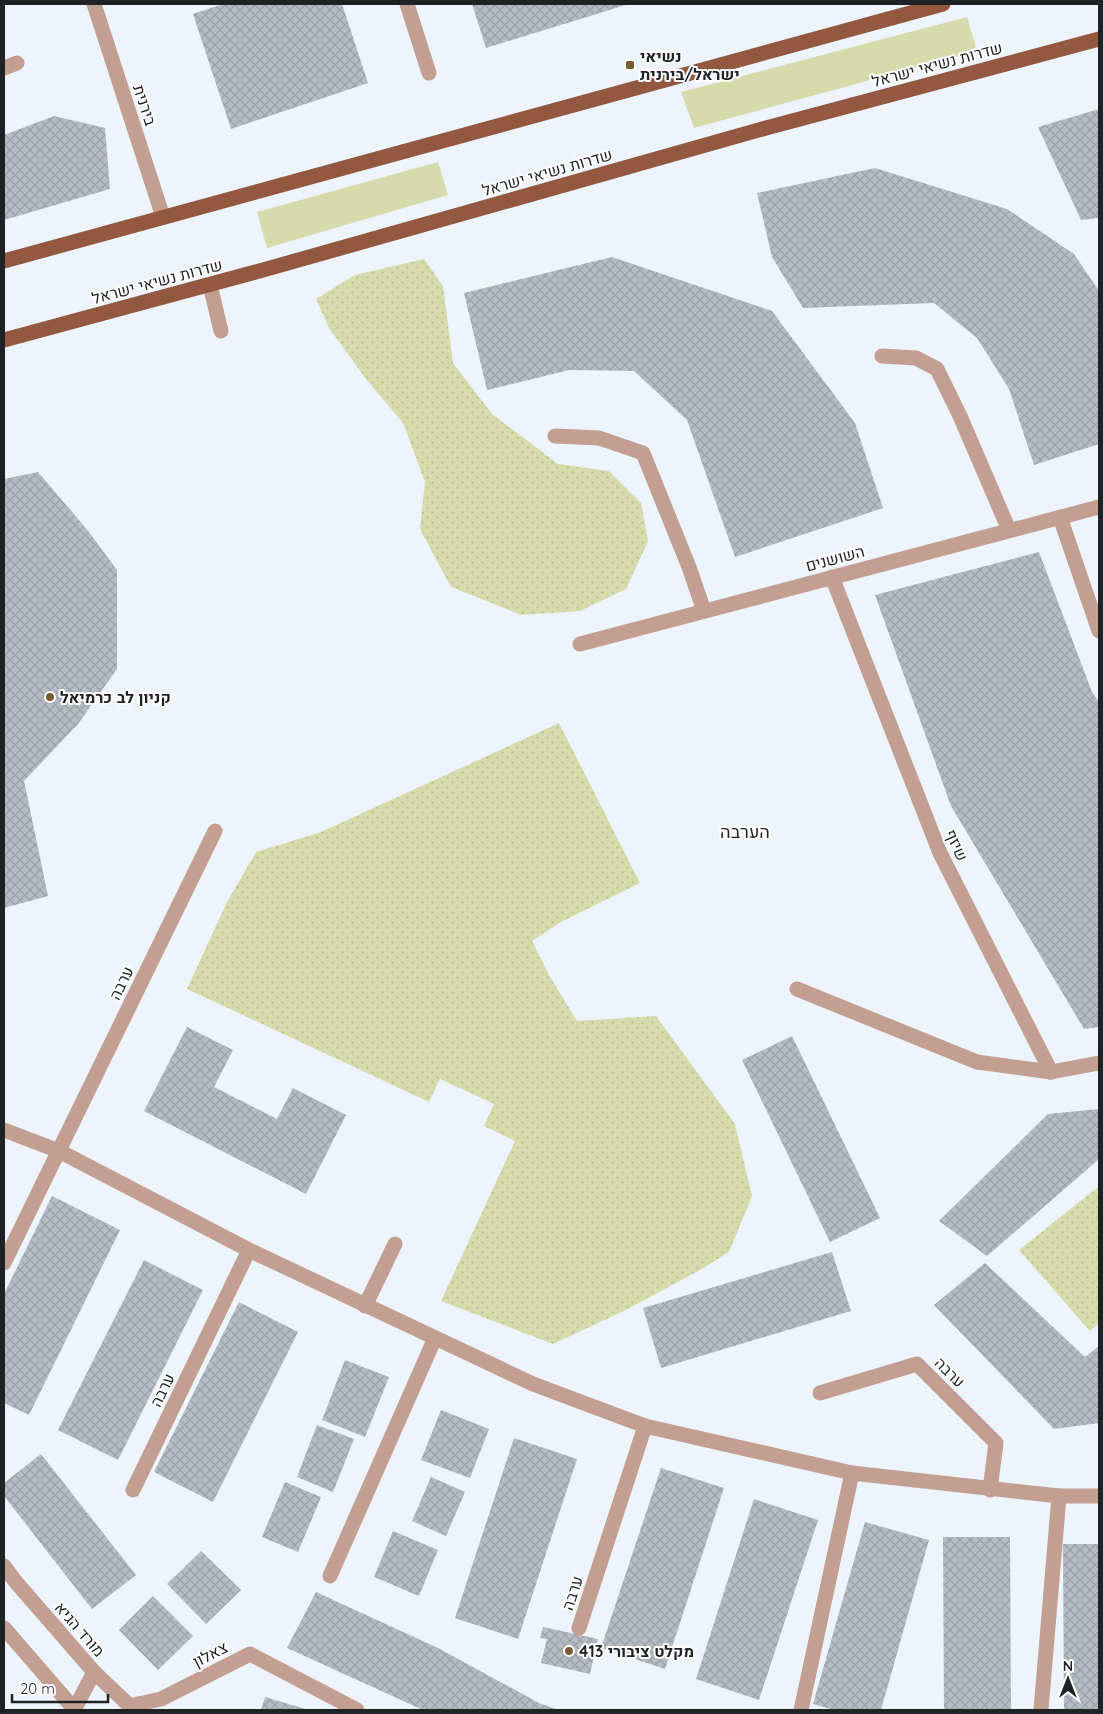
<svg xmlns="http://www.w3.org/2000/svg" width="1103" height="1714" font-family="Quicksand,Heebo,sans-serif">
<defs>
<pattern id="park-dots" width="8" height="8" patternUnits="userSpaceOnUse" patternTransform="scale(1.25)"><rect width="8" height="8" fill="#d6dbab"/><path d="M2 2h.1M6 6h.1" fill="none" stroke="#b7bc93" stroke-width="1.8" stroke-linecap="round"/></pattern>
<pattern id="building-cross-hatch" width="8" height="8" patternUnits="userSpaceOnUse" patternTransform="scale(1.25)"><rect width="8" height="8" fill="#b5bcc4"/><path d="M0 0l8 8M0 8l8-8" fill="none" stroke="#9ba1a8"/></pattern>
</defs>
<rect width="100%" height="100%" fill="#edf4fd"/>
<g fill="#d6dbab">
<polygon points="967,17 977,51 694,128 681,92"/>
<polygon points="438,162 448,195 267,248 257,212"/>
</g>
<g fill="url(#park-dots)">
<polygon points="424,259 443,286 453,363 492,414 558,464 609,471 641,503 648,541 626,589 580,611 521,615 451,587 420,529 425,482 403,423 366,379 329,328 316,299 355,275"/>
<polygon points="559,723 640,883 561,922 532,941 549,975 577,1021 656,1016 735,1124 752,1196 729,1252 700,1270 624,1311 553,1344 441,1301 515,1141 484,1126 494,1104 440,1079 429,1102 187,989 227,902 256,852 321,832"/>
<polygon points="1098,1187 1099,1323 1090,1331 1019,1250"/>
</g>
<g fill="url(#building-cross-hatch)">
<polygon points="223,4 342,4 368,83 231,129 193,14"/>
<polygon points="472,4 629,4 486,48"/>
<polygon points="1099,109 1099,218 1081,220 1038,127"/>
<polygon points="54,116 105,128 110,189 4,220 4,135"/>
<polygon points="875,168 1007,209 1074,254 1099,291 1099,444 1034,465 1009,389 977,338 934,303 803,308 772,257 757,193"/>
<polygon points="612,257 772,311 855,423 883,508 735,557 687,420 634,371 569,370 487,390 464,293"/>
<polygon points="38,472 89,532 117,570 117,669 78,724 24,781 48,896 4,908 4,479"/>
<polygon points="1039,552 1092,692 1099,702 1099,1027 1084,1029 951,806 875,595"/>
<polygon points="187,1027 233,1050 214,1087 277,1119 293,1088 346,1115 306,1194 144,1111"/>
<polygon points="792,1036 880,1218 830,1242 742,1060"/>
<polygon points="1099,1109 1099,1162 1098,1160 987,1256 939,1221 1048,1114"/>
<polygon points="52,1196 120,1230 29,1415 4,1403 4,1294"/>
<polygon points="832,1252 851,1311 661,1368 643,1308"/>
<polygon points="144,1260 203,1290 118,1460 58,1430"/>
<polygon points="985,1263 1085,1357 1099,1346 1099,1423 1054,1429 934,1305"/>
<polygon points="239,1302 298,1332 213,1502 154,1472"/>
<polygon points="345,1360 389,1377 365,1437 322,1420"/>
<polygon points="441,1410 489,1429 470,1478 421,1460"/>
<polygon points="317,1425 354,1439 333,1492 297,1477"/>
<polygon points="514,1438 577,1459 518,1639 455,1618"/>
<polygon points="41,1454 136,1575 92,1609 4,1496 4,1483"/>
<polygon points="661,1468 724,1488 665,1669 601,1648"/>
<polygon points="431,1477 465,1492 446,1536 412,1521"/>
<polygon points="285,1482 321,1497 298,1552 262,1537"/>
<polygon points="754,1499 818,1520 759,1700 696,1679"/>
<polygon points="865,1522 929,1540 881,1710 834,1710 813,1704"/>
<polygon points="393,1531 438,1550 419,1596 374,1577"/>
<polygon points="943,1537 1010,1537 1011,1710 944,1710"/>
<polygon points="1063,1544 1099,1544 1099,1710 1064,1710"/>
<polygon points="201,1551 241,1590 206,1624 167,1584"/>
<polygon points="316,1592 438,1648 539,1703 559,1710 423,1710 287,1648"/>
<polygon points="153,1596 193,1636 158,1670 119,1630"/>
<polygon points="543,1627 598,1639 590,1674 541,1663 547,1639 540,1638"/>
<polygon points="265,1697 309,1710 261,1710"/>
</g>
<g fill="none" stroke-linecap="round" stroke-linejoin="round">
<g stroke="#c29f91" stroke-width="15">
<polyline points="94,4 163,217"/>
<polyline points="407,4 429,73"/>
<polyline points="4,68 17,63"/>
<polyline points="210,285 221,331"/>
<polyline points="882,356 916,358 937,369 960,416 1009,530"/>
<polyline points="555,436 599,438 643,453 689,567 704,611"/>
<polyline points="1060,517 1099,631"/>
<polyline points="832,577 940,853 1051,1072 1099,1063"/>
<polyline points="580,644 1099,507"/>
<polyline points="797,989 977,1062 1051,1072"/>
<polyline points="4,1130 59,1151 249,1250 533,1384 645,1426 852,1473 1059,1496 1099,1496"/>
<polyline points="4,1263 215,831"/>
<polyline points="365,1306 395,1244"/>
<polyline points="820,1393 917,1364 996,1443 990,1490"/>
<polyline points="133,1490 249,1250"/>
<polyline points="4,1566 15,1581 94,1672 134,1710"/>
<polyline points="330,1576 435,1338"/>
<polyline points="4,1628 75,1710"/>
<polyline points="579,1628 645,1426"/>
<polyline points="129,1706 161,1699 250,1654 357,1710"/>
<polyline points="74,1710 94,1672"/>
<polyline points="801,1710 852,1473"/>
<polyline points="1041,1710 1059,1496"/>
</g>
<g stroke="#935840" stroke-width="15">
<polyline points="4,261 943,4"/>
<polyline points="4,340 263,270 766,128 1099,39"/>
</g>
</g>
<g fill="#795d30" stroke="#fff" stroke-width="2">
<rect x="625" y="60" width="10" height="10" rx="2.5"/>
<circle cx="50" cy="697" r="5"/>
<circle cx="569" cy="1651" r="5"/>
</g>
<g text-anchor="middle" stroke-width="4" stroke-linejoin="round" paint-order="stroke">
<g font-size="16" font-weight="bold" fill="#1f2225" stroke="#fff" text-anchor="start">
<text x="640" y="62">נשיאי<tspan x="640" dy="18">ישראל/בירנית</tspan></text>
<text x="60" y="703">קניון לב כרמיאל</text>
<text x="579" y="1657">מקלט ציבורי 413</text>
</g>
<g font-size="16" fill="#1f2225" stroke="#fff">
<text transform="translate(937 64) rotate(-15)" y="6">שדרות נשיאי ישראל</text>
<text transform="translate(145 105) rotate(72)" y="6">בירנית</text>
<text transform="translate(547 172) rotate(-16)" y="6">שדרות נשיאי ישראל</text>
<text transform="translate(157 281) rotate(-15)" y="6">שדרות נשיאי ישראל</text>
<text transform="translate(835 558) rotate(-15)" y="6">השושנים</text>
<text transform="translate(957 845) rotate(66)" y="6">שיזף</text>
<text transform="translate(121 983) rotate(-64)" y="6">ערבה</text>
<text transform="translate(950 1372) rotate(45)" y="6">ערבה</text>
<text transform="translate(162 1390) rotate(-64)" y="6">ערבה</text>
<text transform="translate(572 1593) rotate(-72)" y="6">ערבה</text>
<text transform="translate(80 1629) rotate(49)" y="6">מורד הגיא</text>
<text transform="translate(210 1654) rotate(-27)" y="6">צאלון</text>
</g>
<g font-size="18" fill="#1f2225" stroke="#fff">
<text x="745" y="838">הערבה</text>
</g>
</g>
<rect width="1103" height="1714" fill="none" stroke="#1f2225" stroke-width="10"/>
<g transform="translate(1068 1679)" stroke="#ffffff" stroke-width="4" paint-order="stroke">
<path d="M0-4L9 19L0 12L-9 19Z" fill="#1f2225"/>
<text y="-8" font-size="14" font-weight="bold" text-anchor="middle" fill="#1f2225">N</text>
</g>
<path d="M12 1694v8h96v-8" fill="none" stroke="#1f2225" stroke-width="2.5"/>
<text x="20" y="1694" font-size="15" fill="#1f2225" stroke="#ffffff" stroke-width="4" paint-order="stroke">20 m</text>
</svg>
